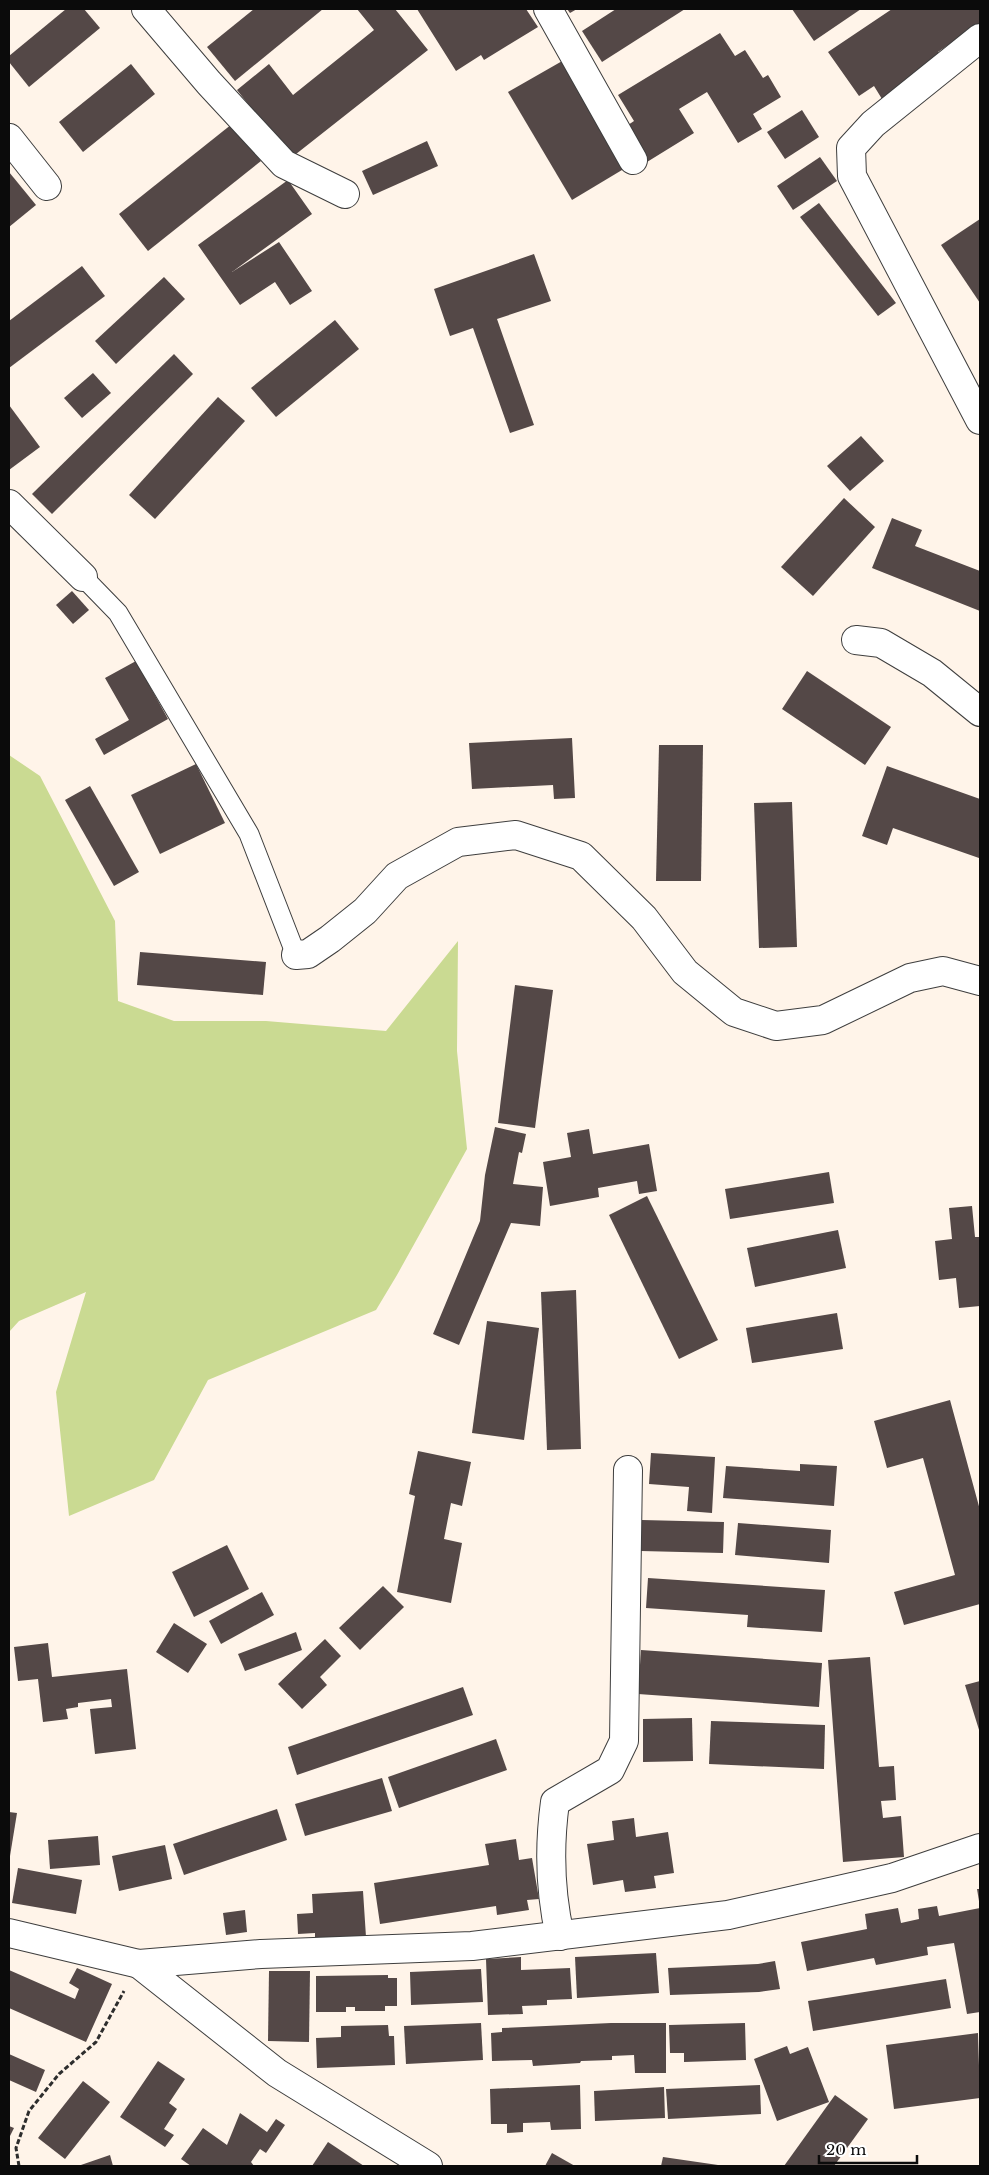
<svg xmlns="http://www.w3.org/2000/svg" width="989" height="2175" font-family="'Libre Baskerville',serif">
<rect width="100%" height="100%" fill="#fff4e9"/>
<polygon fill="#cada92" points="9,755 40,776 115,921 118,1001 174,1021 266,1021 386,1031 458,941 457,1051 467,1149 397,1275 376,1310 208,1380 154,1480 69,1516 56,1392 86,1292 19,1321 9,1332"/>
<g fill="#544847">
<polygon points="66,9 84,9 100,28 29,87 9,62 9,56"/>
<polygon points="254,9 323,9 235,81 207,47"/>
<polygon points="357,9 395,9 428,50 291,158 237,90 269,64 293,95 374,30"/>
<polygon points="417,9 526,9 538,27 484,60 481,55 456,71"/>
<polygon points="567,9 577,9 570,13"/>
<polygon points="616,9 685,9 602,62 582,31"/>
<polygon points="792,9 861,9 814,41"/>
<polygon points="892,9 980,9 980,23 938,52 941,57 882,99 874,86 859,96 828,52"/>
<polygon points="720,33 735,56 745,50 763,78 768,75 781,97 753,114 762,129 738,143 707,92 679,109 694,133 647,162 625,127 634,121 618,95"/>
<polygon points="564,60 627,167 572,200 508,92"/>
<polygon points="131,64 155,94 83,152 59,122"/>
<polygon points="802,110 819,137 785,159 767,132"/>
<polygon points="232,124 261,161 148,251 119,214"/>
<polygon points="427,141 438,166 373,195 362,171"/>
<polygon points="820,157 837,181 793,210 777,186"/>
<polygon points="9,172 36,205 9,227"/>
<polygon points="288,180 312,214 232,272 279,242 312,291 290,305 275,282 240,305 198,245"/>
<polygon points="819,203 896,303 878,316 800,217"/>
<polygon points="980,219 980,303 941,245"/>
<polygon points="534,254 551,301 497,319 534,425 510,433 473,328 450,336 434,289"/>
<polygon points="82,266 105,296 9,368 9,321"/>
<polygon points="164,277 185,299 116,364 95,341"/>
<polygon points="335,320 359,349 276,417 251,388"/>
<polygon points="174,354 193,374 52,514 32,494"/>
<polygon points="93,373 111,393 82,418 64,398"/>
<polygon points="218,397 245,421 155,519 129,495"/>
<polygon points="9,405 40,447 9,470"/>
<polygon points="861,436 884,461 850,491 827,466"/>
<polygon points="844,498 875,527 813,596 781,567"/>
<polygon points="892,518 922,530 915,546 980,571 980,611 872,568"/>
<polygon points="72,591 89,610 73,624 56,605"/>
<polygon points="136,661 168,719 104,755 95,739 129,720 105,678"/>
<polygon points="807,671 891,727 865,765 782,709"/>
<polygon points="572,738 575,798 554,799 553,785 472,789 469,743"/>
<polygon points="659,745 703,745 701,881 656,881"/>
<polygon points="196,764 225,823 160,854 131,795"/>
<polygon points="887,766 980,799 979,858 893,828 887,845 862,836"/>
<polygon points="90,786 139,872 114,886 65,800"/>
<polygon points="792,802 797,947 759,948 754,803"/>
<polygon points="140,952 266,962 263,995 137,985"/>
<polygon points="515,985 553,990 535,1128 498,1123"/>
<polygon points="495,1127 526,1134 522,1153 519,1152 513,1184 543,1187 540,1226 511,1223 459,1345 433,1334 480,1221 485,1175"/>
<polygon points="589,1129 593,1154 649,1144 657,1191 639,1194 637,1181 598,1188 599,1197 550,1206 543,1162 571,1157 567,1133"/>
<polygon points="829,1172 834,1203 730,1219 725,1189"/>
<polygon points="647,1196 718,1340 679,1359 609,1215"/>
<polygon points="972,1206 975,1237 980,1237 980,1306 959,1308 956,1278 939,1280 935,1241 952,1239 949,1208"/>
<polygon points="838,1230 846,1268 755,1287 747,1248"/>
<polygon points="576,1290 581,1449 547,1450 541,1292"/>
<polygon points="837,1313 843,1349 752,1363 746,1328"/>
<polygon points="487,1321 539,1328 524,1440 472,1433"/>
<polygon points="950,1400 980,1510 980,1604 904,1625 894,1592 955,1575 923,1458 887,1468 874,1421"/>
<polygon points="418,1451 471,1462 462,1506 451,1503 444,1539 462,1543 451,1603 397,1592 415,1496 409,1494"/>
<polygon points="651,1453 715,1457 712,1513 687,1511 689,1487 649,1484"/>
<polygon points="800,1464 837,1466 834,1506 723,1498 726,1466 800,1471"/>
<polygon points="642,1520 724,1522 723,1553 641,1551"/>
<polygon points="738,1523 831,1530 829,1563 735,1555"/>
<polygon points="227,1545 249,1589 194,1617 172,1572"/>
<polygon points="648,1578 825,1590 822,1632 747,1627 748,1615 646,1608"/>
<polygon points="383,1586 404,1607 360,1650 339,1628"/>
<polygon points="262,1592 274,1615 221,1644 209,1621"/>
<polygon points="174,1623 207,1644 188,1673 156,1652"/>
<polygon points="296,1632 302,1650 245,1671 238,1654"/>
<polygon points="325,1639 341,1656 320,1677 327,1685 302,1709 278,1684"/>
<polygon points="48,1643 52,1677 127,1669 136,1749 95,1754 90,1709 112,1707 111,1699 78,1703 78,1707 66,1709 68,1719 43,1722 38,1679 18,1681 14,1647"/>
<polygon points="641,1650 822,1663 819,1707 638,1694"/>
<polygon points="870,1657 879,1767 894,1766 896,1800 881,1801 883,1818 901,1816 904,1857 843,1862 828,1660"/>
<polygon points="980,1681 980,1733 965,1685"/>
<polygon points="463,1687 473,1715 297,1775 288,1747"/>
<polygon points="692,1718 693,1761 643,1762 643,1719"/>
<polygon points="711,1721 825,1725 824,1769 709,1764"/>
<polygon points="496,1739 507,1770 399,1808 388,1777"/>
<polygon points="382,1778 392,1811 305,1836 295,1804"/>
<polygon points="277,1809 287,1840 184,1875 173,1844"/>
<polygon points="9,1812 17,1813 10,1856 9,1856"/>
<polygon points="634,1818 636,1837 668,1832 674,1873 654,1876 656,1888 625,1892 623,1880 593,1885 587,1844 614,1840 612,1821"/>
<polygon points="98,1836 100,1865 50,1869 48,1840"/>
<polygon points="516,1839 519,1860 532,1858 539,1899 527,1900 529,1910 497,1915 496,1906 380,1924 374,1883 489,1865 485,1844"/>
<polygon points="165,1845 172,1879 119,1891 112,1856"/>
<polygon points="18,1868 82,1880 76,1914 12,1903"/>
<polygon points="977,1889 980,1889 980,1901 979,1901"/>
<polygon points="363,1891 366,1937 315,1940 315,1933 298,1934 297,1914 313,1913 312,1894"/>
<polygon points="937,1906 939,1916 980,1908 980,2012 967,2014 954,1943 927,1947 928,1955 876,1965 874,1958 807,1971 801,1942 867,1929 865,1914 898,1908 901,1923 919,1919 918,1909"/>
<polygon points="245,1910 247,1932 226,1935 223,1913"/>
<polygon points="656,1953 659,1993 577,1998 575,1957"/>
<polygon points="521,1957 521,1970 570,1968 572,1999 547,2000 547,2005 522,2006 523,2014 488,2015 486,1959"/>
<polygon points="775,1961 780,1989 759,1992 670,1995 668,1968 758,1964"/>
<polygon points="77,1968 112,1984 86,2042 9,2008 9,1970 75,1999 79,1989 69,1983"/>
<polygon points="481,1969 483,2002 411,2005 410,1972"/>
<polygon points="269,1971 310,1971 309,2042 268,2041"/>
<polygon points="388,1975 388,1978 397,1978 397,2006 385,2006 385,2011 355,2011 355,2007 346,2007 346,2012 316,2012 316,1976"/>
<polygon points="946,1979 951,2008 813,2031 808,2001"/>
<polygon points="481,2023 483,2060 406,2064 404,2026"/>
<polygon points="611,2023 666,2023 666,2073 635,2073 634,2055 612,2056 612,2060 581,2061 580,2063 533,2066 532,2060 492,2061 491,2033 502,2032 502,2028"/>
<polygon points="745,2023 746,2060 684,2062 684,2053 670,2053 669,2025"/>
<polygon points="388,2025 389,2036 394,2036 395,2065 317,2068 316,2038 341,2037 341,2026"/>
<polygon points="978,2033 980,2098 894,2109 886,2045"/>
<polygon points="787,2046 790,2054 808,2047 829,2102 777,2121 754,2059"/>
<polygon points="9,2054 45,2070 36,2092 9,2080"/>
<polygon points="158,2061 185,2079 169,2103 177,2109 164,2129 174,2135 165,2147 120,2117"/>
<polygon points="83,2081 110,2102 65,2159 38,2138"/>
<polygon points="580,2085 581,2129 551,2130 550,2122 523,2123 523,2132 507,2133 507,2124 491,2124 490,2089"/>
<polygon points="760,2085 761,2114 668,2119 666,2089"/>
<polygon points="664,2087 665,2118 595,2121 594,2091"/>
<polygon points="835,2095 868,2119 834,2166 784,2166"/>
<polygon points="240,2113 267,2132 276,2119 285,2125 266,2153 260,2149 251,2162 254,2166 191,2166 181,2159 203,2128 227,2145"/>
<polygon points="9,2126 14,2128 9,2138"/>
<polygon points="328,2142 364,2166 312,2166"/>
<polygon points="552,2153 575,2166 545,2166"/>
<polygon points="110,2155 113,2166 78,2166"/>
<polygon points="663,2157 718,2165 718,2166 661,2166"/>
</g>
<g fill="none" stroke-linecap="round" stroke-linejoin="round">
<g stroke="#3e3e3e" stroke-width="21">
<polyline id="lane" points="83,577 118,613 249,834 296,955"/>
</g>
<g stroke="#3e3e3e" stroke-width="30">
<g id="street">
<polyline points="146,9 209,83 284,164 345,194"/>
<polyline points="548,9 633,160"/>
<polyline points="980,38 873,124 851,148 852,176 980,420"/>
<polyline points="9,138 47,186"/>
<polyline points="9,504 83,577"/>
<polyline points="856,640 881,643 932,673 980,712"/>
<polyline points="296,955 308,954 330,939 365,911 397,876 458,842 516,835 581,856 644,918 685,972 734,1012 776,1026 823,1020 910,978 943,971 980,981"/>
<polyline points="9,1933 139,1964 261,1954 472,1946 728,1915 892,1878 980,1848"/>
<path d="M 560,1936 C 550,1892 549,1846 555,1802 L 610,1770 L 624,1741 L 628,1470"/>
<polyline points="139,1964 277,2073 428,2166"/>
</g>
</g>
<polyline stroke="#2d2d2d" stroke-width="3" stroke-dasharray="5 2.5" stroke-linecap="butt" points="19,2166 16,2148 29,2111 59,2074 96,2042 124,1991"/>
<use href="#lane" stroke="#fff" stroke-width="19"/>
<use href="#street" stroke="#fff" stroke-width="28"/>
</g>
<rect width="989" height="2175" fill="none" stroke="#0b0b0b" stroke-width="20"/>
<path d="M819 2155v8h98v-8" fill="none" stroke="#0b0b0b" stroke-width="2.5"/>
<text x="826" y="2155" font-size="15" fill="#0b0b0b" stroke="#ffffff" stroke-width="4" paint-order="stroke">20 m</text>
</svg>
